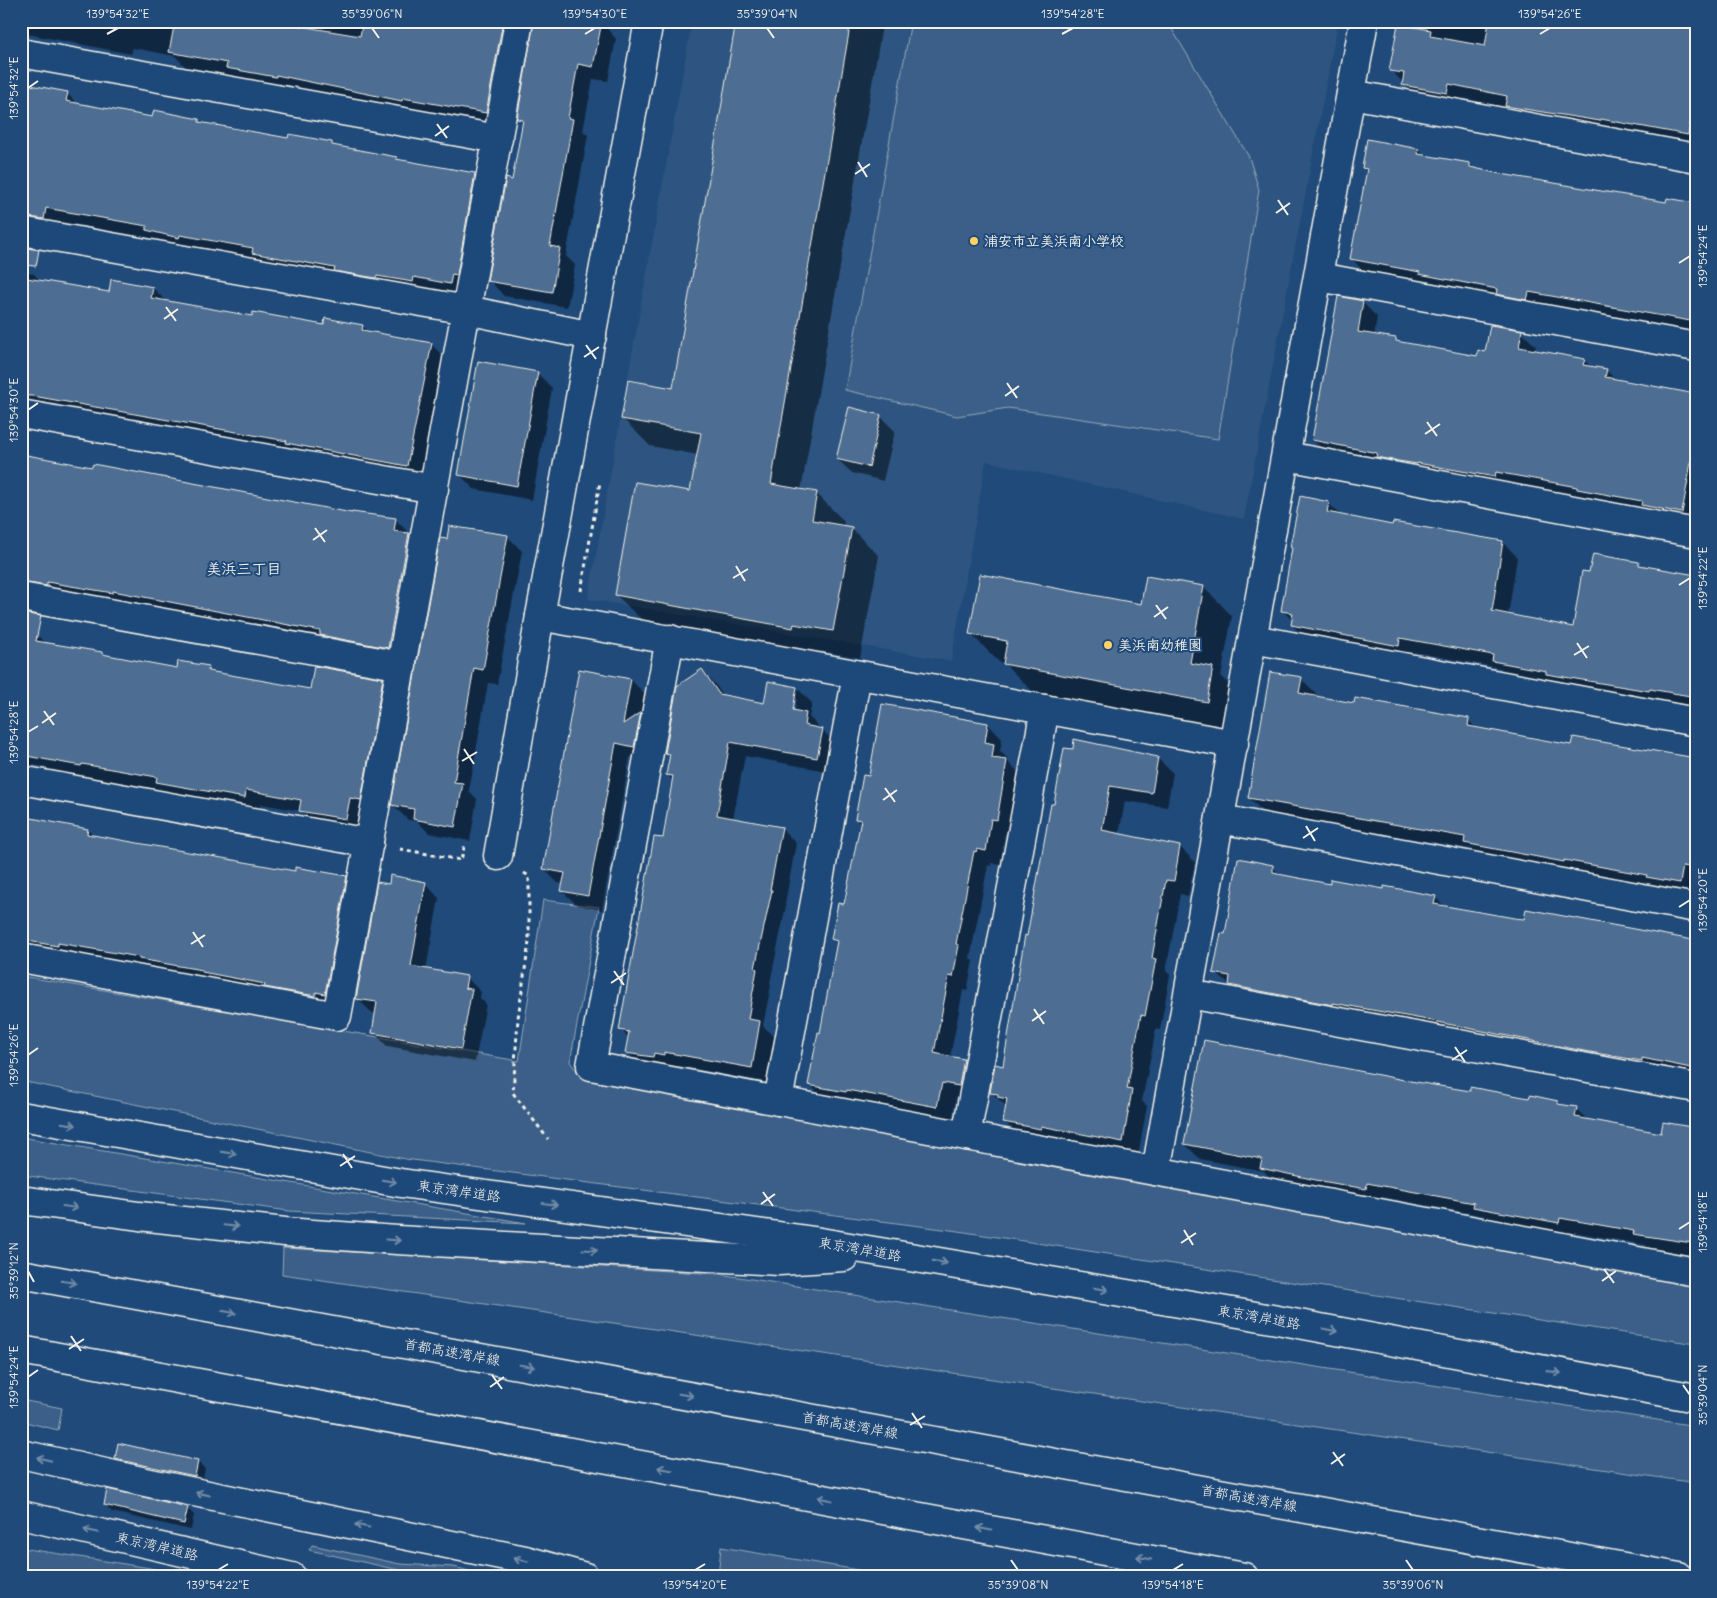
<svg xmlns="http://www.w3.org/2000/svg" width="1717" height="1598" font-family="Delius,'Klee One',sans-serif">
<rect width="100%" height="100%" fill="#1f4a7a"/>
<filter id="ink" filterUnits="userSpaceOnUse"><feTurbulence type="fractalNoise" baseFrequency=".02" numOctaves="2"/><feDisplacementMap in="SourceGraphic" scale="10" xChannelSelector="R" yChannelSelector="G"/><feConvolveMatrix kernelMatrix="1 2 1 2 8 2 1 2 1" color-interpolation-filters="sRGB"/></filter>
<g filter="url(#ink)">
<polygon fill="#2d5581" points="692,21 1338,21 1244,519 986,461 951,661 588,599"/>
<g fill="#3a5f88" stroke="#97a8b8">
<polygon points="911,21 1167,21 1249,157 1259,190 1218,439 1008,408 957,416 845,390"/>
<polygon points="543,900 599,907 570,1062 577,1071 1696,1263 1696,1344 958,1231 405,1159 21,1081 21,976 519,1061"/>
<polygon points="21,1137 526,1223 289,1211 21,1175"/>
<polygon points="283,1248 719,1274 1696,1426 1696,1483 282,1274"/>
<polygon points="21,1400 62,1408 58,1430 21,1421"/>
<polygon points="312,1545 400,1564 454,1567 492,1577 430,1577 309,1550"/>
<polygon points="721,1547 900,1577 718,1577"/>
<polygon points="21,1548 150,1568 190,1577 51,1577 21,1571"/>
</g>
<g fill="#0007" fill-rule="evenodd">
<polygon points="21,21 530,21 501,128 243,83 236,76 186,67 175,56 133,48 131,54 27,34 26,41 21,40"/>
<polygon points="601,21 616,39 608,81 593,79 583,131 588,135 566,256 575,265 567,307 504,296 489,280 513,181 524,124 518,118"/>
<polygon points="737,21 883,21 801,491 816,493 844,521 843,527 851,528 879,556 860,658 821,651 820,654 644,622 616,595 691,493 698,455 650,446 623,419 674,389"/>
<polygon points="1408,21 1696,21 1696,148 1521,120 1509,108 1463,98 1461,107 1418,99 1391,70"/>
<polygon points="21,91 67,93 78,105 153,119 199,120 202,124 289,140 331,143 335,147 396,158 399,161 475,174 489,189 465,298 162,245 157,239 61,222 60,230 21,223"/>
<polygon points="1419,150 1425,157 1470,164 1476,170 1667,204 1696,205 1696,335 1366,274 1352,259 1367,172 1363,168"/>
<polygon points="21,272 34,274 40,281 110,294 112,281 153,288 167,302 253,318 325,326 362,326 370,333 432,345 446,359 422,480 38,409 31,402 21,400"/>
<polygon points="1362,302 1377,317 1374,336 1396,340 1399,343 1478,357 1521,332 1536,346 1535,351 1584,360 1592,368 1606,370 1617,381 1686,393 1686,391 1695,392 1696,388 1696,527 1328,454 1313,440"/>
<polygon points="537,373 552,388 532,500 474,489 460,475"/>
<polygon points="880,416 895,431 883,481 852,473 837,459"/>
<polygon points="21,455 353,515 396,520 424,549 403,662 21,588"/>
<polygon points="1328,503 1342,516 1393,526 1503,542 1517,557 1508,616 1574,628 1590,574 1639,563 1643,567 1696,576 1696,709 1508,675 1500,668 1414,652 1413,660 1307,640 1292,625 1293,621 1282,610"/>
<polygon points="507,536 522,551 497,684 488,683 469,791 477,799 470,841 429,833 417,821 408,820 393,805 448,540"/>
<path d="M 1204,587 L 1232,616 L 1221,677 L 1241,696 L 1235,729 L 1033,692 L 1004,663 L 999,662 L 970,633 L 1142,605 ZM 1001,638 L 1012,643 L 1001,641 Z"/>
<polygon points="21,632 37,635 46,644 102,653 104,656 178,670 208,668 213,673 311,690 382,680 397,694 360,833 315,825 301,811 261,804 259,813 172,796 167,791 96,778 96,780 50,771 46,767 21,763"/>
<polygon points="580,671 631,680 645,694 641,715 654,728 648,760 630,757 602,910 577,905 562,891 564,884 558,883 544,869"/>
<path d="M 702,671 L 716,685 L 724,697 L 765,704 L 797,688 L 812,703 L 809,717 L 837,745 L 832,772 L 745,756 L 733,819 L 781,828 L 796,843 L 785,904 L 786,906 L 770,983 L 771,985 L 763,1026 L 775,1037 L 767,1082 L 679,1066 L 678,1069 L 641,1067 L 627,1052 L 629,1038 L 621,1030 L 664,840 L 673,781 L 667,774 L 671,757 L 666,752 ZM 794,698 L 797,698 L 794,717 L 791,716 Z"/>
<polygon points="1301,679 1316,693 1315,697 1468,720 1477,729 1572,747 1696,764 1696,898 1480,858 1472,849 1264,813 1249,798"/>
<polygon points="988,724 1002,739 1000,751 1009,760 1008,762 1022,776 1012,834 1005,833 1000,865 991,863 991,866 988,865 970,958 973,961 967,991 963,990 950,1058 964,1060 978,1075 974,1100 956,1097 952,1121 824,1099 810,1085 821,1034 838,944 832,939 845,906 861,824 856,819 870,777"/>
<polygon points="1075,741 1158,759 1173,773 1167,807 1125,801 1119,834 1180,847 1195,862 1188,896 1180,894 1166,971 1170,975 1160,1030 1156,1029 1142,1101 1147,1106 1138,1156 1019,1136 1004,1121 1007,1107 991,1092 1004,1067 1055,806 1074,751"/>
<polygon points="21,819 88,830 95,837 296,872 346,878 361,892 340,1007 21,945"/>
<polygon points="1273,867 1282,877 1331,885 1435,897 1445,907 1514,919 1692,941 1696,945 1696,1079 1245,999 1215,972 1226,935"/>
<polygon points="425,883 439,898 426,970 466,977 481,992 480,998 486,1004 475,1062 387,1046 373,1032 377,1013 372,1013 357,998 390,885"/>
<polygon points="1404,1081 1471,1092 1558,1102 1562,1106 1576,1109 1589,1121 1662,1135 1690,1128 1696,1133 1696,1256 1649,1248 1646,1245 1574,1232 1573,1237 1489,1221 1485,1216 1382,1197 1381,1203 1276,1183 1264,1171 1200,1159 1185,1144"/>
<polygon points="116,1459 198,1462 205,1469 202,1483 123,1466"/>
<polygon points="105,1505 187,1508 194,1515 191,1530 112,1512"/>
</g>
<g fill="#4d6e92" stroke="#f4f1e8">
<polygon points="175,21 270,21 360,36 363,21 503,21 486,113 403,98 402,101 276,75 276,77 226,68 227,63 169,52"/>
<polygon points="534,21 602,21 593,67 578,64 568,118 573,119 550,246 560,248 552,292 487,281 506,178 512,180 523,120 517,119"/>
<polygon points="736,21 851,21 771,484 817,492 812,520 852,527 833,631 794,624 793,628 615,595 635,482 690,491 701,433 621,419 628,380 673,388"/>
<polygon points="1489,21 1696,21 1696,92 1688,135 1601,119 1600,121 1505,106 1507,96 1449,84 1447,93 1402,85 1404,73 1389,71 1398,24 1431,30 1430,36 1485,46"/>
<polygon points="25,84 68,92 66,101 152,117 154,110 199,119 199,122 288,138 289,134 332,142 332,145 397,157 396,159 475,173 457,275 452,274 450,284 414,277 413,282 377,276 376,278 334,271 335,268 252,253 253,248 180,235 179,238 146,230 147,226 46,208 44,219 21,216 21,107"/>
<polygon points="1367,139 1419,149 1418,154 1470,163 1470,167 1501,174 1666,202 1667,198 1696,203 1696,322 1529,292 1527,300 1496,294 1497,289 1419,274 1420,272 1350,259 1367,169 1362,168"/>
<polygon points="21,247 39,250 36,266 21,265"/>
<polygon points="21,277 109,292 111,279 153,287 151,298 252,316 253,312 324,325 325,318 363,325 362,330 432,343 407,466 286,443 287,441 33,396 21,396"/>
<polygon points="1338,296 1363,301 1358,332 1396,338 1396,341 1477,356 1478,350 1485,352 1490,325 1522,330 1519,347 1585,359 1583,365 1607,369 1605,377 1696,394 1696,434 1682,513 1641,505 1642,501 1577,489 1577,487 1496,472 1495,477 1417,463 1417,464 1392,460 1376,457 1377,453 1312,440"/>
<polygon points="478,361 538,372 517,486 458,475"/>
<polygon points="849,407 881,415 869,467 836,459"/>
<polygon points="21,454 92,467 93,464 352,513 352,512 396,518 394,531 409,533 388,648 320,635 320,631 113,591 113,593 47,582 47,586 21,582"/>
<polygon points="1300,496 1329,502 1327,512 1392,525 1393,522 1503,541 1492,611 1573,627 1582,571 1589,572 1593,554 1639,562 1639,565 1696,575 1696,697 1650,689 1649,691 1546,674 1546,671 1492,661 1493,655 1400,638 1399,646 1291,625 1293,613 1281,611 1292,548 1290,547"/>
<polygon points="449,526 508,535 483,670 474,668 454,782 463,783 455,827 413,819 414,809 391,805 440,538 447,539"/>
<polygon points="980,574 1141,604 1146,576 1204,586 1190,663 1213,667 1207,702 1003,664 1007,641 969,634"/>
<polygon points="21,613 41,616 36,641 102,652 102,654 177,668 178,661 209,666 208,671 310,689 314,666 383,678 361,800 350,798 346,819 299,811 301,800 246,790 245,798 156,782 157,777 82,764 81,766 21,755"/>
<polygon points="579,669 631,679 623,724 641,712 634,747 616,743 588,896 561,891 565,873 543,869"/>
<polygon points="702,669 719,694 764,703 768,681 797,687 793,710 806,713 804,725 823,729 817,758 730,742 717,815 782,827 770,890 772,890 755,968 757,969 748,1019 760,1021 752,1068 664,1052 664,1055 654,1053 653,1057 625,1053 629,1032 619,1030 654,837 663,838 673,776 666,775 670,754 665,753 677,686"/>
<polygon points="1270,672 1302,677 1299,693 1354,703 1355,698 1469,718 1468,726 1571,745 1573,737 1696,758 1696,868 1683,866 1680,883 1646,877 1647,875 1564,860 1564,862 1464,843 1465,837 1248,798"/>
<polygon points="882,704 988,723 985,742 994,744 992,758 1007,760 997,820 991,819 986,851 977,849 976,852 974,851 956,944 959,945 953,977 949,976 934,1053 964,1059 959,1086 942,1083 937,1107 847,1090 846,1092 808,1085 818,1032 820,1033 837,941 831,939 838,903 844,904 861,820 855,819 863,775 869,776"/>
<polygon points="1074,739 1158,757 1152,793 1110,786 1102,830 1180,846 1174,881 1166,880 1152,958 1156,959 1145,1016 1141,1015 1127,1089 1132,1090 1123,1142 1041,1126 1041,1129 1003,1122 1007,1099 998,1097 998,1094 990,1093 995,1064 1003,1066 1025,935 1027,936 1051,804 1054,804 1064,748 1073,749"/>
<polygon points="21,816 88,829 87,834 295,871 295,867 347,876 325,994 316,992 316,996 264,987 265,984 202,972 202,970 139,959 139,957 58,943 58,946 21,940"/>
<polygon points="1238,858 1273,865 1273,872 1278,873 1278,874 1330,884 1330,879 1384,889 1384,886 1436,896 1434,904 1514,918 1524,919 1526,909 1693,940 1691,951 1696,952 1696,1069 1642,1058 1642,1061 1584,1051 1422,1019 1333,1003 1333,1005 1229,985 1230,976 1213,973 1221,933 1225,934"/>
<polygon points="390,875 426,882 411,966 467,976 465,988 472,989 461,1049 372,1033 377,1002 356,999 377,882 389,884"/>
<polygon points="1204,1040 1404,1080 1470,1091 1470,1087 1529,1098 1530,1095 1558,1101 1558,1104 1577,1107 1575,1117 1661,1133 1663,1122 1691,1127 1690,1133 1696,1135 1696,1221 1692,1243 1633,1234 1634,1231 1560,1218 1559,1223 1473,1207 1474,1203 1367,1183 1366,1189 1316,1180 1260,1168 1262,1159 1184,1144"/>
<polygon points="118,1443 198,1461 195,1476 115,1459"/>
<polygon points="107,1489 188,1507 184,1524 104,1505"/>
</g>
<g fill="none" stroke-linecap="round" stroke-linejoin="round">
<g stroke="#f4f1e8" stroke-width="31">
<g id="minor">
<polyline points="21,53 498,139"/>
<polyline points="1351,94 1696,158"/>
<polyline points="21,231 467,310 592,336"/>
<polyline points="1319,277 1696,347"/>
<polyline points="21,414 434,489"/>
<polyline points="1286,456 1696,533"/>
<polyline points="21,597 402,666"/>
<polyline points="540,616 1234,744"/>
<polyline points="670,639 591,1066 1696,1272"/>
<polyline points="1253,639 1696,722"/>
<polyline points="21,780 369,843"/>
<polyline points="1220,819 1696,908"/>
<polyline points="498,856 540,616 649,21"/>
<polyline points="21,958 337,1016 519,21"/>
<polyline points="1189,994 1696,1088"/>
<polyline points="778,1101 857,675"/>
<polyline points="966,1136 1045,709"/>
<polyline points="1156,1171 1364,21"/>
</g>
</g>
<g stroke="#f4f1e8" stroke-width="31">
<g id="highway">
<polyline points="21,1116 401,1183 814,1241 892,1254 1250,1315 1696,1398"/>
<polyline points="21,1200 139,1216 285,1232 397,1240 779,1261 844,1257"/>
<polyline points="21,1274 1679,1577"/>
<polyline points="21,1350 1244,1577"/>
<polyline points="21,1454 150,1483 525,1560 585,1577"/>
<polyline points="21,1515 292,1577"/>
</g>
</g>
<g stroke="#f4f1e8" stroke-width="3" stroke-dasharray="4 4" stroke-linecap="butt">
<polyline points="581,591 600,482"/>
<polyline points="400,849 461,860 465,844"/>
<polyline points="524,873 529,876 529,942 518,1018 513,1093 548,1139"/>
</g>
<use href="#minor" stroke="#1f4a7a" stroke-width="28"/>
<use href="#highway" stroke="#1f4a7a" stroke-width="28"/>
</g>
<defs><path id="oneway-shaft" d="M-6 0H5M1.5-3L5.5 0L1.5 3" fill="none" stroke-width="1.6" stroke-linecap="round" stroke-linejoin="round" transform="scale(1.25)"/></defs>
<g stroke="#748da6">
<use href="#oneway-shaft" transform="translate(69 1124) rotate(10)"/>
<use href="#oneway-shaft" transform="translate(229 1153) rotate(10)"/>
<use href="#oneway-shaft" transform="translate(389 1181) rotate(10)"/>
<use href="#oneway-shaft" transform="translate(550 1204) rotate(8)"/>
<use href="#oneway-shaft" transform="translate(70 1207) rotate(8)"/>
<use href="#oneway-shaft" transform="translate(231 1226) rotate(6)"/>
<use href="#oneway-shaft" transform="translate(393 1240) rotate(4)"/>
<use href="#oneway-shaft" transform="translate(590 1250) rotate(3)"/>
<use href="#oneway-shaft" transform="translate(940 1262) rotate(10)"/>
<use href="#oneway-shaft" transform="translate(69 1282) rotate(10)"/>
<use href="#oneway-shaft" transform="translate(1101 1289) rotate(10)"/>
<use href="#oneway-shaft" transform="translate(229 1312) rotate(10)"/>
<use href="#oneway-shaft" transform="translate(1330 1330) rotate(11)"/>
<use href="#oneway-shaft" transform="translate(527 1366) rotate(10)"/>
<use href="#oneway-shaft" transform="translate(1554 1372) rotate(10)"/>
<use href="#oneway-shaft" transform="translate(686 1395) rotate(10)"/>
<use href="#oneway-shaft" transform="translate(44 1459) rotate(-167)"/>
<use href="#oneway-shaft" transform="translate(665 1469) rotate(-169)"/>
<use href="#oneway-shaft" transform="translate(203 1494) rotate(-168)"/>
<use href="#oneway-shaft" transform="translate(825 1499) rotate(-169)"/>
<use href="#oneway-shaft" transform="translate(362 1526) rotate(-168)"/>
<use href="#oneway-shaft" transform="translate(984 1529) rotate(-169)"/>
<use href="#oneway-shaft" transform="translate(91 1531) rotate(-167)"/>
<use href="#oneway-shaft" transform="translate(1144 1558) rotate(-169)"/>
<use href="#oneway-shaft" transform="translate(521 1560) rotate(-167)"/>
</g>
</g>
<path fill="none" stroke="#f4f1e8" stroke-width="2" d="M 372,28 L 379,38M 767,28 L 774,38M 107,34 L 118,28M 585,34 L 595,28M 1062,34 L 1073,28M 1540,34 L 1550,28M 28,88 L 38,81M 437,124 L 447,138M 435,136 L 449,126M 858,162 L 867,177M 855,174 L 870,164M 1278,200 L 1288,215M 1276,213 L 1290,203M 1679,263 L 1690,256M 166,307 L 176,321M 164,319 L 178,309M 586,345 L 596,359M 584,357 L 599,347M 1007,383 L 1017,398M 1005,396 L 1019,386M 28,410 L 38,403M 1427,422 L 1437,436M 1425,434 L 1440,424M 315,528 L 325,542M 313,540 L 327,530M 736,566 L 745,581M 733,578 L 748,569M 1679,585 L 1690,578M 1156,605 L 1166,619M 1154,617 L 1168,607M 1577,643 L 1587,658M 1574,655 L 1589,646M 44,711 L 54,725M 42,723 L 56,713M 28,732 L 38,726M 464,749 L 474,764M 462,761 L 477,752M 885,788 L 895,802M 883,800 L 897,790M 1306,826 L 1315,841M 1303,838 L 1318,828M 1679,907 L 1690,900M 193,932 L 203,947M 191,944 L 205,935M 614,971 L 624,985M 611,983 L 626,973M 1034,1009 L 1044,1024M 1032,1021 L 1046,1011M 1455,1047 L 1465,1062M 28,1055 L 38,1048M 1452,1060 L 1467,1050M 343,1154 L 352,1168M 340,1166 L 355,1156M 763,1192 L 773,1206M 761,1204 L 775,1194M 1679,1229 L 1690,1222M 1184,1230 L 1193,1245M 1181,1243 L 1196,1233M 1604,1269 L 1614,1283M 28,1271 L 34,1282M 1602,1281 L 1616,1271M 71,1336 L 81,1351M 69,1349 L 84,1339M 492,1375 L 502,1389M 28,1377 L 38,1370M 1683,1385 L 1690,1395M 490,1387 L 504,1377M 912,1413 L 922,1428M 910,1425 L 925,1416M 1333,1452 L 1343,1466M 1331,1464 L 1345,1454M 1011,1560 L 1018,1570M 1406,1560 L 1413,1570M 218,1570 L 228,1564M 695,1570 L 705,1564M 1173,1570 L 1183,1564"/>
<g fill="#ffd166" stroke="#1f4a7a" stroke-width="2">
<circle cx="974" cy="241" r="5"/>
<circle cx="1108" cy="645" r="5"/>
</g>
<g text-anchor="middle" stroke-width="4" stroke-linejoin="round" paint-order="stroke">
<g font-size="14" font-weight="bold" fill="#f4f1e8" stroke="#1f4a7a" text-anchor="start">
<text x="984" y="246">浦安市立美浜南小学校</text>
<text x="1118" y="650">美浜南幼稚園</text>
</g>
<g font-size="14" fill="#f4f1e8" stroke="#1f4a7a">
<text transform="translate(459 1191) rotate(8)" y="5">東京湾岸道路</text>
<text transform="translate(860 1249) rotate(10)" y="5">東京湾岸道路</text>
<text transform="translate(1259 1317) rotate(10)" y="5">東京湾岸道路</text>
<text transform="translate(452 1352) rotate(10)" y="5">首都高速湾岸線</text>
<text transform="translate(850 1425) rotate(10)" y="5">首都高速湾岸線</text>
<text transform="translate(1249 1498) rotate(10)" y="5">首都高速湾岸線</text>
<text transform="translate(157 1546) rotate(13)" y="5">東京湾岸道路</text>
</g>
<g font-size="15" font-weight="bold" fill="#f4f1e8" stroke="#1f4a7a">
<text x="244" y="574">美浜三丁目</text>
</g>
</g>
<rect width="1717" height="1598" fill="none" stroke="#1f4a7a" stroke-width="55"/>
<rect x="28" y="28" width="1662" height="1542" fill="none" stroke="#f4f1e8" stroke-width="2"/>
<g font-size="12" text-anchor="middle" fill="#f4f1e8">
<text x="118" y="18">139°54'32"E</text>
<text x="372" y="18">35°39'06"N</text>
<text x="595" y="18">139°54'30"E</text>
<text x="767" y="18">35°39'04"N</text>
<text x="1073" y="18">139°54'28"E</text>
<text x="1550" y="18">139°54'26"E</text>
<text transform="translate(14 88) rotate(-90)" y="4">139°54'32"E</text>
<text transform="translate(1703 256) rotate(-90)" y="4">139°54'24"E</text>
<text transform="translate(14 410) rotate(-90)" y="4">139°54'30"E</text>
<text transform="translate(1703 578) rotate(-90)" y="4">139°54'22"E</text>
<text transform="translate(14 732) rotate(-90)" y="4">139°54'28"E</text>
<text transform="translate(1703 900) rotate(-90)" y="4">139°54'20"E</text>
<text transform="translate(14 1055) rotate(-90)" y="4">139°54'26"E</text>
<text transform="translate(1703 1222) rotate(-90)" y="4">139°54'18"E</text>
<text transform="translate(14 1271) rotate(-90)" y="4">35°39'12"N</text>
<text transform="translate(14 1377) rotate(-90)" y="4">139°54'24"E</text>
<text transform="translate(1703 1395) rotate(-90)" y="4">35°39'04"N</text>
<text x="218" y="1589">139°54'22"E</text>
<text x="695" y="1589">139°54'20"E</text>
<text x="1018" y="1589">35°39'08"N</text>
<text x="1173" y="1589">139°54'18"E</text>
<text x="1413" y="1589">35°39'06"N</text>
</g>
</svg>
